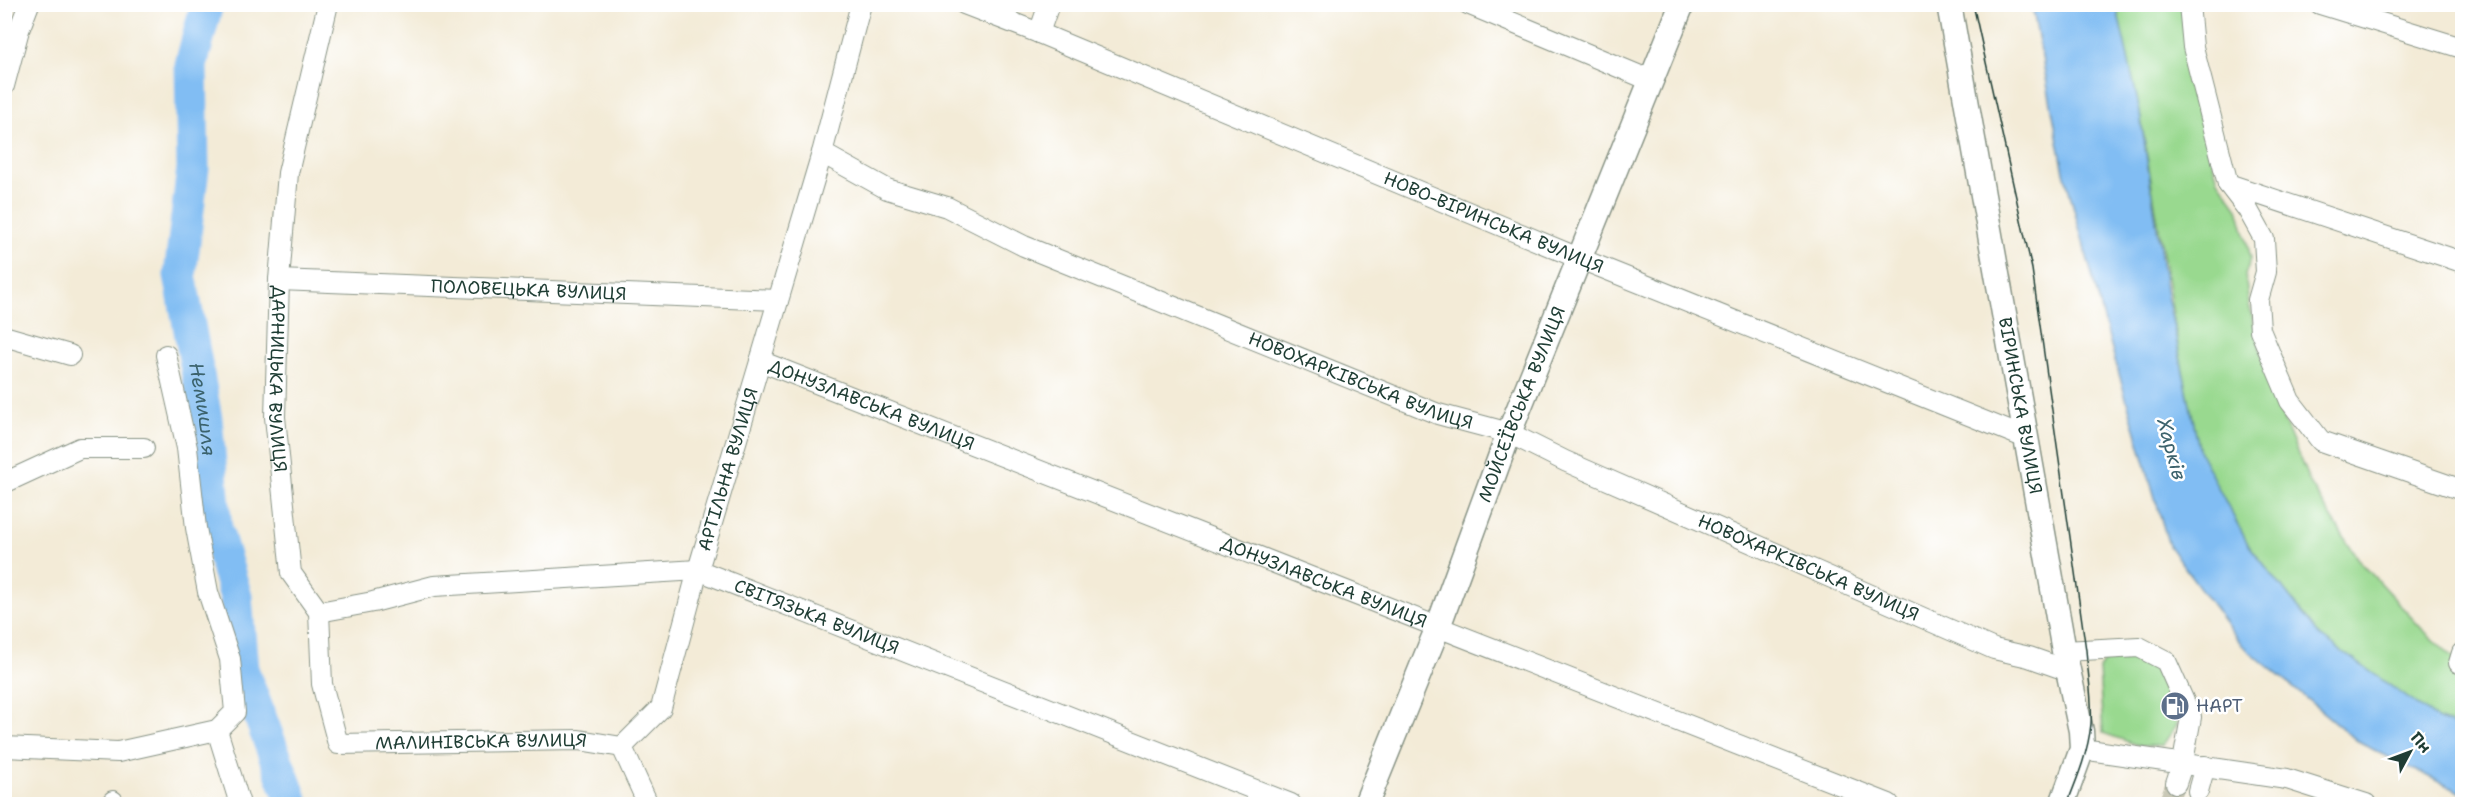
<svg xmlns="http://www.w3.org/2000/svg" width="2467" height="809" font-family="'Shantell Sans',sans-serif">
<rect width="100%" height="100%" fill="#fff"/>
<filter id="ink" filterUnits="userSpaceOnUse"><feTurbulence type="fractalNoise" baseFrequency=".0167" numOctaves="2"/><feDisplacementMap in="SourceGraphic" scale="12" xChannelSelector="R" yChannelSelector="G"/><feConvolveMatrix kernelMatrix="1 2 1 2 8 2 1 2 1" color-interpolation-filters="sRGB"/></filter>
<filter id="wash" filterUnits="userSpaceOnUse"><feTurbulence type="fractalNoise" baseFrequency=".008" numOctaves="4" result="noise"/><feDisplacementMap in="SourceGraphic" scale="24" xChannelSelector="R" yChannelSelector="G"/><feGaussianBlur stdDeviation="1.35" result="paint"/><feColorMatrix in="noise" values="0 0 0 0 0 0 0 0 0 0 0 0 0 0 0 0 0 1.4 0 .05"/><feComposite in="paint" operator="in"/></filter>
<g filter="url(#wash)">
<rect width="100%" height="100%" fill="#f3ebd7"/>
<g fill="#99d98f" stroke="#5c8b62" stroke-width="1.5">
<polygon points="2116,5 2181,5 2199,115 2218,180 2238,208 2251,258 2245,275 2249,304 2270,388 2311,485 2357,558 2422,629 2462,665 2462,729 2439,720 2320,636 2248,544 2200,453 2179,351 2139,107"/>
<path d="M 2133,658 C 2162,666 2179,695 2177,725 L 2162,746 L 2140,746 L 2103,733 L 2099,669 L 2105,660 Z"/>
</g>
<polygon fill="#81bdf3" stroke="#507d94" stroke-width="1.5" points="2032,5 2116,5 2139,107 2167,295 2200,453 2248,544 2320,636 2439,720 2462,729 2462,793 2360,743 2242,645 2169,546 2115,360 2064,172"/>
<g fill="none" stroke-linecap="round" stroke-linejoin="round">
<path stroke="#81bdf3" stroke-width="33" id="s1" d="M 207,4 L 191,65 L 193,168 L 180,275 L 206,419 L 216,529 L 236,597 L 242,669 L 293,804"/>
</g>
</g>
<g filter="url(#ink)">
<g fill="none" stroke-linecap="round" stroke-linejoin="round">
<polyline stroke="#c9c8b6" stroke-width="20" stroke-dasharray="20 10" stroke-linecap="butt" points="2168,804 2176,783"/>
<g stroke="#899486" stroke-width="22">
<g id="minor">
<path id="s2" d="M 328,4 L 288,173 L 279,280 L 275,417 L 291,573 L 319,612 L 322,684 L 338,744 L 579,740 L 622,747"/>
<path id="s3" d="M 964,4 L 1039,33 L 1588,262 L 2026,438"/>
<polyline points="1468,4 1652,81"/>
<polyline points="2189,4 2193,47 2228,184 2248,210 2264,239 2266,272 2258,300 2260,330 2290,401 2321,441 2462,490"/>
<polyline points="2320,4 2462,48"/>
<polyline points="1039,33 1049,4"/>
<polyline points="4,86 19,30 29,4"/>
<path id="s4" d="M 822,153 L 887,189 L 947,207 L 1024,246 L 1438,414 L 1509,433 L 1565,461 L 1994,649 L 2029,657 L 2069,671"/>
<polyline points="2228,184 2462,262"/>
<path id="s5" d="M 279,280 L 778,300"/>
<polyline points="4,336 70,355"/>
<path id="s6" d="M 760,361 L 1889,804"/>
<polyline points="4,483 80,448 144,448"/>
<path id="s7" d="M 319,612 L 373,602 L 434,586 L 698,570 L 1291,804"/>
<polyline points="2064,651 2139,647 2166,661 2191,717 2183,762 2176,783"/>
<polyline points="2459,663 2462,653"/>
<polyline points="217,730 240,804"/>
<polyline points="4,747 118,752 217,730 235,712 230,659 208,592 196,528 187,448 166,355"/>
<path id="s8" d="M 622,747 L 661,708 L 698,570 L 822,153 L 861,4"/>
<polyline points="622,747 648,804"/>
<polyline points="2082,749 2287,779 2366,804"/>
<polyline points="2198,791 2205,766"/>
<polyline points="113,801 113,804"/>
</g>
</g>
<g stroke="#899486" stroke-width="27">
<g id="major">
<path id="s9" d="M 1949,4 L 2064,651 L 2081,731 L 2082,749 L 2062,804"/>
<path id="s10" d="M 1366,804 L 1438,627 L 1509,433 L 1682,4"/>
</g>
</g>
<use href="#minor" stroke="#fff" stroke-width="20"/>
<use href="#major" stroke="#fff" stroke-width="24"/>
<path stroke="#1f3d34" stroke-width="1.5" d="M 1973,4 L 2032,269 L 2086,650 C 2088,675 2093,700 2091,724 C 2088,753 2077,779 2067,804"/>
</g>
</g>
<defs>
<g id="fuel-disc" transform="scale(1.5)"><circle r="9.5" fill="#5c6f8a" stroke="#fff"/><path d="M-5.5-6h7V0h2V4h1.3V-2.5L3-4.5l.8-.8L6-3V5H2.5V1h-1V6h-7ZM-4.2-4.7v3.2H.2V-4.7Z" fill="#fff"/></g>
</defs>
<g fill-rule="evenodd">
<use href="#fuel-disc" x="2175" y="706"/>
</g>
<g text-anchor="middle" stroke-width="5" stroke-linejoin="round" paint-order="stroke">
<g font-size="18" fill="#1f3d34" stroke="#fff">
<text dy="6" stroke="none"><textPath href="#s3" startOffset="573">НОВО-ВІРИНСЬКА ВУЛИЦЯ</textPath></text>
<text dy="6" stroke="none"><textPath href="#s5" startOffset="250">ПОЛОВЕЦЬКА ВУЛИЦЯ</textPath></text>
<text dy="6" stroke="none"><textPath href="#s2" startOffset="380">ДАРНИЦЬКА ВУЛИЦЯ</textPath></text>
<text dy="6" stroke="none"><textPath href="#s4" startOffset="586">НОВОХАРКІВСЬКА ВУЛИЦЯ</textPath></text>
<text dy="6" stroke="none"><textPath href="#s10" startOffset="429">МОЙСЕЇВСЬКА ВУЛИЦЯ</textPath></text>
<text dy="6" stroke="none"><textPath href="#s6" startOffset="120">ДОНУЗЛАВСЬКА ВУЛИЦЯ</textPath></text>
<text dy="6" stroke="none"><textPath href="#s9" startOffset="408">ВІРИНСЬКА ВУЛИЦЯ</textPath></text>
<text dy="6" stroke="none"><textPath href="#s8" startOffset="303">АРТІЛЬНА ВУЛИЦЯ</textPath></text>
<text dy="6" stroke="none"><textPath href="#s4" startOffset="1072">НОВОХАРКІВСЬКА ВУЛИЦЯ</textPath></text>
<text dy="6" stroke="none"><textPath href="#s6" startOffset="606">ДОНУЗЛАВСЬКА ВУЛИЦЯ</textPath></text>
<text dy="6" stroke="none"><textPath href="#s7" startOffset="510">СВІТЯЗЬКА ВУЛИЦЯ</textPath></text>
<text dy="6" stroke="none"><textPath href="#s2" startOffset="900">МАЛИНІВСЬКА ВУЛИЦЯ</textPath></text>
</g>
<g font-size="18" fill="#4e5e75" stroke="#fff" text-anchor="start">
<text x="2196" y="712">НАРТ</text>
</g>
<g font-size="20" font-style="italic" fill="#3c636d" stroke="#fff">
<text dy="7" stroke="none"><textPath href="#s1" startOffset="410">Немишля</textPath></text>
<text transform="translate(2172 449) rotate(75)" y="7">Харків</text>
</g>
</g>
<rect width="2467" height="809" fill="none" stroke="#fff" stroke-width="24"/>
<g transform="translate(2410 752) rotate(49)" stroke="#ffffff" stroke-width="4.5" paint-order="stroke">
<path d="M0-4.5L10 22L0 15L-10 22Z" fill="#1f3d34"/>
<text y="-9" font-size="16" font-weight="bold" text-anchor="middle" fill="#1f3d34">Пн</text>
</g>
</svg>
